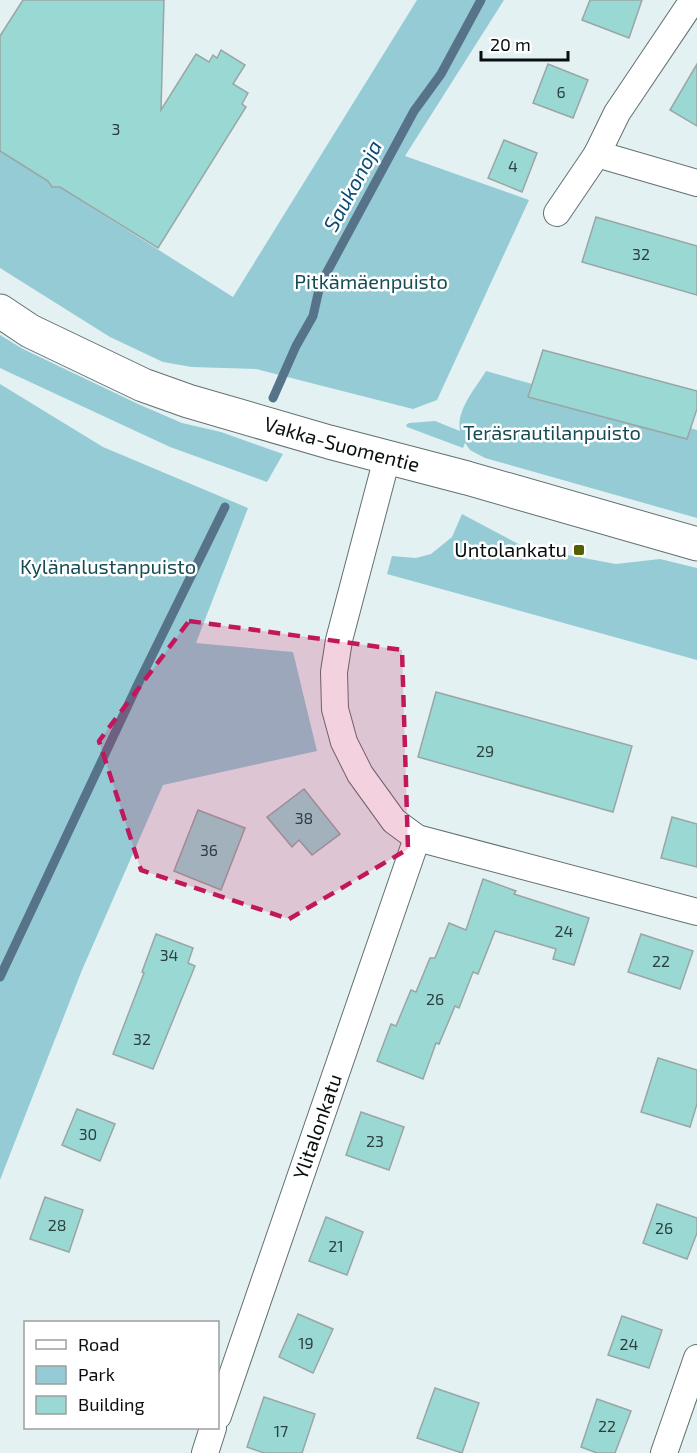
<svg xmlns="http://www.w3.org/2000/svg" width="697" height="1453" font-family="'Exo 2',sans-serif">
<rect width="100%" height="100%" fill="#e4f1f3"/>
<g fill="#94cbd5">
<polygon points="417,0 504,0 405,156 529,200 437,400 413,409 256,369 192,367 163,362 110,337 0,268 0,151 32,171 49,179 52,187 60,186 75,195 75,197 233,297"/>
<polygon points="0,335 23,349 138,404 182,423 221,432 283,454 267,482 170,447 2,369 0,368"/>
<path d="M 486,371 L 697,430 L 697,518 L 485,458 L 470,450 L 465,443 L 463,448 L 407,427 L 406,425 L 409,423 L 435,421 L 460,431 C 456,410 475,389 486,371 Z"/>
<polygon points="0,384 103,447 248,508 196,643 293,652 317,751 163,785 82,970 0,1180"/>
<polygon points="462,514 524,547 616,564 660,559 697,568 697,660 387,574 392,556 416,558 431,554 452,537"/>
</g>
<g fill="none" stroke-linecap="round" stroke-linejoin="round">
<g stroke="#57738a" stroke-width="9">
<polyline points="273,398 296,346 313,316 320,285 414,111 441,74 481,0"/>
<polyline points="0,977 137,686 225,507"/>
</g>
</g>
<g fill="#9ad8d4" stroke="#99a6a5" stroke-width="1.5">
<polygon points="23,0 164,0 161,110 196,54 209,62 213,55 217,58 221,50 245,65 233,84 248,93 242,104 246,107 158,248 60,187 52,187 48,181 0,151 0,36"/>
<polygon points="590,0 642,0 629,38 582,20"/>
<polygon points="548,64 588,80 573,118 533,103"/>
<polygon points="697,64 697,126 670,110"/>
<polygon points="504,140 537,153 522,192 488,178"/>
<polygon points="596,217 697,246 697,295 582,262"/>
<polygon points="543,350 697,391 697,409 687,439 528,397"/>
<polygon points="436,692 632,746 613,812 418,757"/>
<polygon points="304,789 340,834 312,855 299,840 292,847 267,817"/>
<polygon points="198,810 245,828 221,890 174,871"/>
<polygon points="672,817 697,824 697,867 661,858"/>
<polygon points="483,879 516,891 514,894 589,918 574,965 553,959 556,949 495,931 478,974 473,972 459,1008 455,1006 439,1044 436,1043 423,1079 377,1061 391,1024 396,1026 411,990 416,992 430,958 435,958 449,923 466,930"/>
<polygon points="156,934 193,948 188,963 195,966 153,1069 113,1054 144,973 142,972"/>
<polygon points="641,934 693,951 680,989 628,972"/>
<polygon points="658,1058 697,1070 697,1104 690,1127 641,1112"/>
<polygon points="77,1109 115,1124 100,1161 62,1145"/>
<polygon points="361,1112 404,1127 389,1170 346,1155"/>
<polygon points="45,1197 83,1210 69,1252 30,1239"/>
<polygon points="657,1204 697,1218 697,1233 687,1259 643,1243"/>
<polygon points="326,1217 363,1232 347,1275 309,1261"/>
<polygon points="298,1314 333,1329 313,1373 279,1357"/>
<polygon points="622,1316 662,1330 649,1368 608,1355"/>
<polygon points="435,1388 479,1403 462,1453 417,1438"/>
<polygon points="264,1397 315,1414 302,1453 264,1453 247,1447"/>
<polygon points="597,1399 631,1411 615,1453 597,1453 581,1447"/>
</g>
<g fill="none" stroke-linecap="round" stroke-linejoin="round">
<g stroke="#636f70" stroke-width="28">
<g id="street">
<polyline points="597,154 697,183"/>
<polyline points="557,213 597,154 617,113 693,0"/>
<polyline points="387,458 339,640 334,672 335,709 344,742 360,774 394,821 417,838 697,912"/>
<path id="s1" d="M 218,1416 L 417,838"/>
<polyline points="205,1453 213,1428"/>
<polyline points="664,1453 697,1358"/>
</g>
</g>
<g stroke="#636f70" stroke-width="35">
<g id="secondary">
<path id="s2" d="M 0,311 L 30,331 L 143,385 L 188,401 L 329,442 L 467,478 L 697,544"/>
</g>
</g>
<use href="#street" stroke="#fff" stroke-width="26"/>
<use href="#secondary" stroke="#fff" stroke-width="33"/>
</g>
<path fill="#c2185b" fill-opacity="0.2" stroke="#c2185b" stroke-width="4.5" stroke-dasharray="12 8" stroke-linejoin="round" d="M 189,621 L 402,650 L 408,849 L 289,919 L 141,870 L 99,741 Z"/>
<rect fill="#546000" stroke="#fff" stroke-width="2" x="573" y="544" width="12" height="12" rx="3"/>
<g text-anchor="middle" stroke-width="5" stroke-linejoin="round" paint-order="stroke">
<g font-size="16" fill="#2c403f">
<text x="561" y="98">6</text>
<text x="116" y="135">3</text>
<text x="513" y="172">4</text>
<text x="641" y="260">32</text>
<text x="485" y="757">29</text>
<text x="304" y="824">38</text>
<text x="209" y="856">36</text>
<text x="564" y="937">24</text>
<text x="169" y="961">34</text>
<text x="661" y="967">22</text>
<text x="435" y="1005">26</text>
<text x="142" y="1045">32</text>
<text x="88" y="1140">30</text>
<text x="375" y="1147">23</text>
<text x="57" y="1231">28</text>
<text x="664" y="1234">26</text>
<text x="336" y="1252">21</text>
<text x="306" y="1349">19</text>
<text x="629" y="1350">24</text>
<text x="607" y="1432">22</text>
<text x="281" y="1437">17</text>
</g>
<g font-size="20" fill="#164c54" stroke="#fff">
<text x="371" y="289">Pitkämäenpuisto</text>
<text x="552" y="440">Teräsrautilanpuisto</text>
<text x="108" y="574">Kylänalustanpuisto</text>
</g>
<g font-size="20" fill="#080d0d" stroke="#fff">
<text dy="7" stroke="none"><textPath href="#s2" startOffset="369">Vakka-Suomentie</textPath></text>
<text dy="7" stroke="none"><textPath href="#s1" startOffset="306">Ylitalonkatu</textPath></text>
</g>
<g font-size="20" fill="#080d0d" stroke="#fff" text-anchor="end">
<text x="567" y="557">Untolankatu</text>
</g>
<g font-size="21" font-style="italic" fill="#0b4a75" stroke="#fff">
<text transform="translate(353 186) rotate(-62)" y="7">Saukonoja</text>
</g>
</g>
<rect x="24" y="1321" width="195" height="108" fill="#ffffff" stroke="#9c9e9e" stroke-width="1.5"/>
<rect x="36" y="1340" width="30" height="9" fill="#ffffff" stroke="#9c9e9e" stroke-width="1.5"/>
<text x="78" y="1351" font-size="18" fill="#080d0d">Road</text>
<rect x="36" y="1366" width="30" height="18" fill="#94cbd5" stroke="#9c9e9e" stroke-width="1.5"/>
<text x="78" y="1381" font-size="18" fill="#080d0d">Park</text>
<rect x="36" y="1396" width="30" height="18" fill="#9ad8d4" stroke="#9c9e9e" stroke-width="1.5"/>
<text x="78" y="1411" font-size="18" fill="#080d0d">Building</text>
<path d="M481 51v9h87v-9" fill="none" stroke="#080d0d" stroke-width="3"/>
<text x="490" y="51" font-size="18" fill="#080d0d" stroke="#ffffff" stroke-width="4.5" paint-order="stroke">20 m</text>
</svg>
